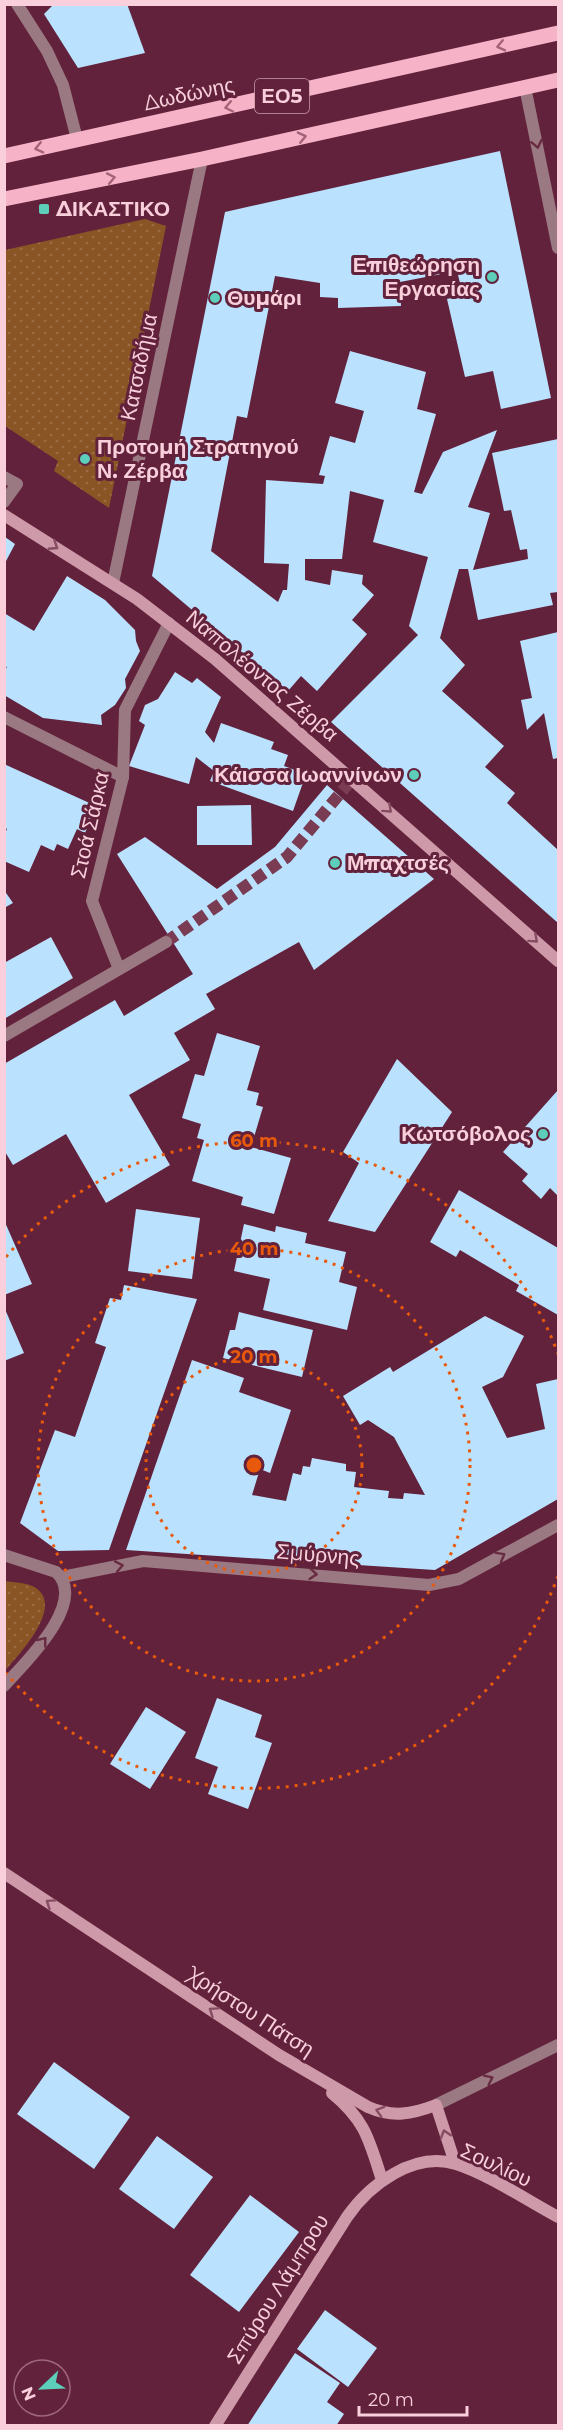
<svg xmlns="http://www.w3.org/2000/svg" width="563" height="2430" font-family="Montserrat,sans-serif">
<defs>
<pattern id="green-dots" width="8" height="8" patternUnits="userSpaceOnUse" patternTransform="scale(1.5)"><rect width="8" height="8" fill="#8a5525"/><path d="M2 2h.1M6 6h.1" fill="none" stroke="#9b6c44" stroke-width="1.8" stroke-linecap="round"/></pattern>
</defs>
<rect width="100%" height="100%" fill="#63223b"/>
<g fill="url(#green-dots)">
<polygon points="145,219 166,226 109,508 54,471 58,461 5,426 5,250"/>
<path d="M 5,1581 C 15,1583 27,1582 36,1588 C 64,1608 19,1654 5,1671 Z"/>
</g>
<g fill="#bae2ff">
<polygon points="54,4 127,4 145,53 78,68 44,14"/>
<polygon points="500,151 551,398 501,409 493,371 465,377 447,299 463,295 457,271 400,282 401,306 338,308 338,298 320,297 320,283 275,276 247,418 237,416 211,551 278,602 283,590 287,590 289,564 264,563 266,480 323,484 325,476 319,475 330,436 355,443 364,411 335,403 350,351 426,372 417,409 436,414 414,492 422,494 443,452 497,430 468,507 490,513 473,570 528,559 527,549 520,550 511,510 504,511 492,453 558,439 558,592 550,593 553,605 478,620 468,569 459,569 440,638 465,665 442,691 504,746 485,767 515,793 507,803 558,850 558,923 331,722 418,635 409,626 428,557 373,542 384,500 350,491 342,559 305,559 305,580 330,585 332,570 363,575 362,584 374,595 352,620 367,634 317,691 301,676 288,691 152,576 225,212"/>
<polygon points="5,537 15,544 5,563"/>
<polygon points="67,576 105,600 135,630 136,641 140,651 125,679 126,688 115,705 101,715 102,725 43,718 4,695 4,671 7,667 4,666 4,613 34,631"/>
<polygon points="558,632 558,758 553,759 544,713 527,730 521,700 532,698 520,641"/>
<polygon points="175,672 192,683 197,678 221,697 205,732 214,743 221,723 274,742 271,749 288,755 284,766 306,774 293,811 210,781 214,771 196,757 189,784 129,766 145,725 139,721 145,705 158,699"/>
<polygon points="4,764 96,806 85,833 77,829 68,849 57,844 54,851 41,845 29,872 4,861 4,835 7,829 4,827"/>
<polygon points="327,785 434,879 314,970 299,942 206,994 215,1009 174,1033 190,1060 129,1095 170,1165 106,1203 66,1134 13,1165 4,1150 4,1064 115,1000 124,1016 193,974 117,854 145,837 217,889 275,847"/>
<polygon points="251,805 252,845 197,845 197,806"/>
<polygon points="4,890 13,903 4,908"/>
<polygon points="51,937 73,978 4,1019 4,963"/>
<polygon points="217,1033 260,1046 247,1090 259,1093 256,1105 263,1107 251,1147 291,1158 274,1214 241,1205 243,1197 192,1181 204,1140 197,1138 201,1124 182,1118 195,1074 204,1076"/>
<polygon points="397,1059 452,1112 375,1232 328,1221 359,1163 343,1152"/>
<polygon points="558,1090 558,1196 550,1188 541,1199 522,1181 528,1174 503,1152"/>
<polygon points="459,1190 558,1248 558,1315 516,1291 519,1285 460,1250 456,1257 430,1242"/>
<polygon points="136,1209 200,1218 192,1279 128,1271"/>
<polygon points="4,1220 32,1284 4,1295"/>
<polygon points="244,1224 275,1232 276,1226 307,1233 305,1243 346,1252 339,1282 357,1287 347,1330 263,1310 270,1279 234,1271"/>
<polygon points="124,1285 197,1299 109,1550 58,1551 20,1523 55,1430 75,1437 106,1347 95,1343 110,1298 121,1300"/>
<polygon points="4,1307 24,1353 4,1361"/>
<polygon points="239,1312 313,1330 302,1377 223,1358 230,1330 235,1330"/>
<polygon points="485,1316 524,1336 503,1377 482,1387 507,1438 545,1429 536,1384 558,1379 558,1499 435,1570 126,1550 192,1360 244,1378 239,1392 291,1410 270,1473 260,1469 252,1495 286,1501 293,1473 301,1475 303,1466 310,1467 312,1458 346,1464 346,1471 356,1472 354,1487 389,1491 388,1498 403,1499 404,1493 425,1495 394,1437 368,1420 360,1425 343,1396 390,1367 393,1372"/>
<polygon points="217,1698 262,1715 255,1737 272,1743 248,1809 208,1794 218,1767 195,1758"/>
<polygon points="146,1707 186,1732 150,1789 110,1764"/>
<polygon points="54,2062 130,2117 94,2169 17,2114"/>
<polygon points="157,2136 213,2177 174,2229 119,2189"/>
<polygon points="250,2195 299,2232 239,2312 190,2275"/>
<polygon points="325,2310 377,2348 348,2387 297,2349"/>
<polygon points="295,2353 340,2383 327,2402 344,2414 336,2426 247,2426"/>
</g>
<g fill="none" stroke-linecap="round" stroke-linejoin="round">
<polyline stroke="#793c53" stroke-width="12" stroke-dasharray="12 6" stroke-linecap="butt" points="166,942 287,857 353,778"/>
<polyline stroke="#9a7982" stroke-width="12" points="4,477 17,484 4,502"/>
<g stroke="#9a7982" stroke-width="12">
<polyline points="17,4 47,51 63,85 77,139"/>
<polyline points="525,87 558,248"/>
<polyline points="113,583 202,159"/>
<polyline points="4,717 123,777"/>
<polyline points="119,969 92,901 123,777 125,710 169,623"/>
<polyline points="4,1036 166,942"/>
<path d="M 4,1555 L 56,1572 C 89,1602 24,1664 4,1686"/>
<polyline points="62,1577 143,1561 429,1585 459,1579 558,1525"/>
<polyline points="436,2105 558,2045"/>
</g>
<g stroke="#ce9aa9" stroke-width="12">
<polyline points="4,515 137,599 215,659 558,961"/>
<path d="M 4,1873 L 279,2055 L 368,2107 C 393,2118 412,2114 436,2105 L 455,2163"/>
<path d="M 332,2093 C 366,2121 369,2140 382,2180"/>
<path d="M 215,2426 L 347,2217 C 369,2185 414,2151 456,2164 C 488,2174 528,2201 558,2217"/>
</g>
<g stroke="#f6b3c7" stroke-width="15">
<polyline points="4,156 558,33"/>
<polyline points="4,199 202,159 558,80"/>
</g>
</g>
<defs><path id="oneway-chevron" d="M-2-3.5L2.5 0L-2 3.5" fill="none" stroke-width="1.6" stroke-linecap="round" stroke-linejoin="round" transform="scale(1.5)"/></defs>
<g stroke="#a5637a">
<use href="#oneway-chevron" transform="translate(501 46) rotate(167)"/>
<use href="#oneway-chevron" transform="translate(229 107) rotate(168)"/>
<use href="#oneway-chevron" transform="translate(302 137) rotate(-13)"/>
<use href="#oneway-chevron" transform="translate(39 148) rotate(167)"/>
<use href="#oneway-chevron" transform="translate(111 178) rotate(-11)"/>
</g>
<g stroke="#682b42">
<use href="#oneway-chevron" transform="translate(537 144) rotate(78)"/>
<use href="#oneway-chevron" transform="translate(501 1556) rotate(-29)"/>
<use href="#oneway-chevron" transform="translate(119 1566) rotate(-11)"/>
<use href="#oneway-chevron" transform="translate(313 1574) rotate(5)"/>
<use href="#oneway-chevron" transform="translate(43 1641) rotate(-51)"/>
<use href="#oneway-chevron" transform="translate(489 2079) rotate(-26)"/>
</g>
<g stroke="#884c62">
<use href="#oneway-chevron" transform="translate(54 546) rotate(33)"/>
<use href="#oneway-chevron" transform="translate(388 809) rotate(42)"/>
<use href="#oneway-chevron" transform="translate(534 939) rotate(42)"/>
<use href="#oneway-chevron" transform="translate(50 1903) rotate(-146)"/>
<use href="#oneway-chevron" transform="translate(213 2011) rotate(-146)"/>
<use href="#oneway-chevron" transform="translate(380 2111) rotate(-164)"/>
<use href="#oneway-chevron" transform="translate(445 2134) rotate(-107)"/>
</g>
<g fill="none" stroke="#e8590c" stroke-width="3" stroke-dasharray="3 6">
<circle cx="254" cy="1465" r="108"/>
<circle cx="254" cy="1465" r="216"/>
<path d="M558 1576A324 324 0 0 1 6 1673M6 1257A324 324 0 0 1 558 1354"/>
</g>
<g fill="#5dceb9" stroke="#63223b" stroke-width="2">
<rect x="38" y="203" width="12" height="12" rx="3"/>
<circle cx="492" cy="277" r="6"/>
<circle cx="215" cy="298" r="6"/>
<circle cx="85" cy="459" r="6"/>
<circle cx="414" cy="775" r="6"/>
<circle cx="335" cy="863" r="6"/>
<circle cx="543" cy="1134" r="6"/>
</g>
<g text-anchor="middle" stroke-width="6" stroke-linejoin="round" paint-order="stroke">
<rect fill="#63223b" stroke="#cb9bab" stroke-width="1.5" x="255" y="79" width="54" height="34" rx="4.5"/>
<g font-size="20" font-weight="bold" fill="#f8cfdb">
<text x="282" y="103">ΕΟ5</text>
</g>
<g font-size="21" fill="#f8cfdb" stroke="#63223b">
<text transform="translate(189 94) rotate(-12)" y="7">Δωδώνης</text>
<text transform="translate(139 367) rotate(-78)" y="7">Κατσαδήμα</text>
<text transform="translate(262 676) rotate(40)" y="7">Ναπολέοντος Ζέρβα</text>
<text transform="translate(90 825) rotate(-77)" y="7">Στοά Σάρκα</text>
<text transform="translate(318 1555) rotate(5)" y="7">Σμύρνης</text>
<text transform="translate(251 2012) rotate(33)" y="7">Χρήστου Πάτση</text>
<text transform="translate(496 2165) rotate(25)" y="7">Σουλίου</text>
<text transform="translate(278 2289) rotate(-58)" y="7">Σπύρου Λάμπρου</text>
</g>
<g font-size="21" font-weight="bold" fill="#f8cfdb" stroke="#63223b" text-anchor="start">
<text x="56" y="216">ΔΙΚΑΣΤΙΚΟ</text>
<text x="480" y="272" text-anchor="end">Επιθεώρηση<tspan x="480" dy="24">Εργασίας</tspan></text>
<text x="227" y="305">Θυμάρι</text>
<text x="97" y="454">Προτομή Στρατηγού<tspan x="97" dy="24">Ν. Ζέρβα</tspan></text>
<text x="402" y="782" text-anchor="end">Κάισσα Ιωαννίνων</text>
<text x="347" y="870">Μπαχτσές</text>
<text x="531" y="1141" text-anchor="end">Κωτσόβολος</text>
</g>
</g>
<circle cx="254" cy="1465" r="9" fill="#e8590c" stroke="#63223b" stroke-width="3"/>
<g font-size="18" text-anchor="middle" font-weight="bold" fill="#e8590c" stroke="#63223b" stroke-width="6" stroke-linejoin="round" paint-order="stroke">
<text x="254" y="1147">60 m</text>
<text x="254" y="1255">40 m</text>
<text x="254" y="1363">20 m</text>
</g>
<rect width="563" height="2430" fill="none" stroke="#f8cfdb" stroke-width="12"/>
<g transform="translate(42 2388) rotate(247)"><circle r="28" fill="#63223b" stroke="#9f677b" stroke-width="1.5"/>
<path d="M0-4.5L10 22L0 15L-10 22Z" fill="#5dceb9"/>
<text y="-9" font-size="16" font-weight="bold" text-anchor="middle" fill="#f8cfdb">N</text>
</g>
<path d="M359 2406v9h108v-9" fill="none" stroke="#f8cfdb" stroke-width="3"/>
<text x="368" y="2406" font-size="18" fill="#f8cfdb" stroke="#63223b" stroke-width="4.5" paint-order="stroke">20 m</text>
</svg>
